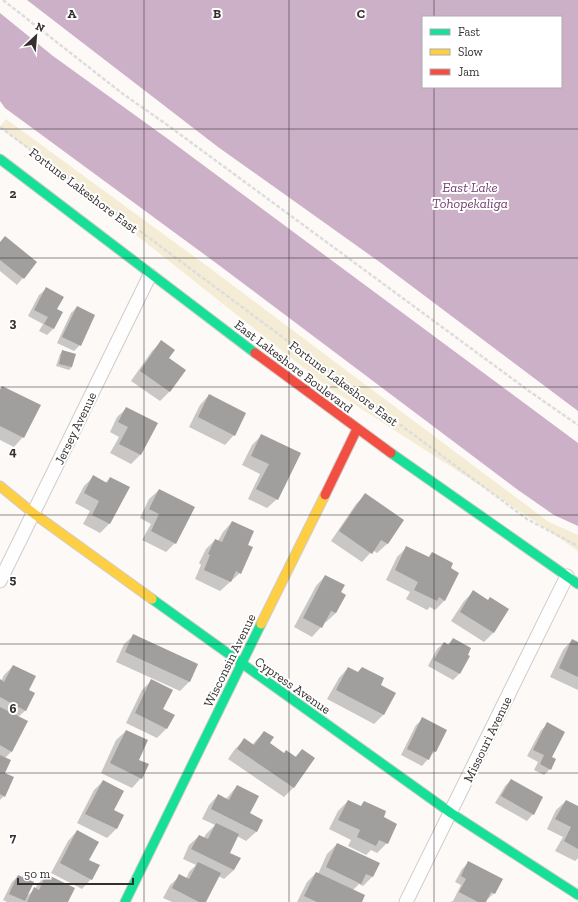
<svg xmlns="http://www.w3.org/2000/svg" width="578" height="902" font-family="'Zilla Slab',serif">
<rect width="100%" height="100%" fill="#fcf9f7"/>
<polygon fill="#f4ecd4" points="6,119 211,269 514,496 549,522 578,535 578,551 535,521 329,388 0,127"/>
<g fill="#ccb0c7" fill-rule="evenodd">
<path d="M 27,0 L 578,0 L 578,411 L 381,263 L 218,147 ZM 423,17 L 561,17 L 561,87 L 423,87 Z"/>
<polygon points="0,13 53,56 168,139 578,443 578,526 554,515 518,490 216,263 5,108 0,101"/>
</g>
<g fill="#0003">
<polygon points="0,242 36,262 17,285 0,271"/>
<polygon points="46,289 56,310 62,313 53,329 47,335 39,331 43,324 28,316 39,295"/>
<polygon points="77,307 80,345 74,351 57,343 71,313"/>
<polygon points="161,342 167,359 184,370 169,392 160,401 131,381 152,351"/>
<polygon points="63,351 72,367 69,370 56,366 60,354"/>
<polygon points="2,387 23,437 14,447 0,440 0,389"/>
<polygon points="209,395 234,435 225,445 189,427 200,405"/>
<polygon points="127,408 141,454 131,464 110,453 119,437 110,432 117,417"/>
<polygon points="262,435 299,454 277,499 267,508 248,499 260,474 242,465 252,445"/>
<polygon points="93,477 105,483 110,478 128,487 109,524 100,533 83,524 90,511 75,503 84,486"/>
<polygon points="159,490 175,543 166,552 142,540 151,524 140,518 149,499"/>
<polygon points="365,495 403,520 387,544 377,553 373,550 362,562 331,541 356,504"/>
<polygon points="232,522 246,546 240,573 220,591 195,579 201,565 199,563 206,549 215,540 218,541 223,532"/>
<polygon points="407,547 428,558 432,553 445,600 435,610 430,607 427,610 406,599 410,592 386,580 397,557"/>
<polygon points="325,576 340,593 345,595 336,613 326,622 324,621 321,627 312,637 294,627 316,586"/>
<polygon points="473,592 488,601 508,609 493,633 484,642 451,621 464,601"/>
<polygon points="134,635 197,664 189,682 180,691 116,662 124,644"/>
<polygon points="453,639 459,674 453,680 428,666 437,649 444,643 447,645"/>
<polygon points="572,640 578,643 578,690 550,677 563,650"/>
<polygon points="13,666 27,691 26,710 18,717 12,751 4,759 4,796 0,800 0,681 1,681 4,675"/>
<polygon points="348,668 357,673 362,668 379,686 384,714 374,724 327,699 339,678"/>
<polygon points="152,680 162,709 166,729 157,738 126,723 142,690"/>
<polygon points="423,719 435,751 422,766 401,755 416,725"/>
<polygon points="548,724 550,769 544,775 534,770 538,762 527,756 541,730"/>
<polygon points="126,731 141,778 132,788 101,773 116,740"/>
<polygon points="264,732 268,743 284,754 295,757 302,750 294,787 284,797 228,759 235,749 244,740 252,745"/>
<polygon points="511,780 542,798 533,814 527,821 495,803 505,786"/>
<polygon points="103,781 112,810 123,815 116,829 107,838 77,823 94,790"/>
<polygon points="237,786 249,814 262,820 256,832 246,841 237,836 229,853 234,870 224,879 218,876 205,902 172,902 163,898 170,885 180,876 186,879 189,872 196,865 183,859 189,845 199,836 204,838 206,834 215,825 202,819 209,805 218,795 226,799"/>
<polygon points="348,801 360,807 364,802 382,818 387,843 377,853 371,850 366,855 348,846 351,840 329,829 338,811"/>
<polygon points="566,801 578,807 578,858 575,861 555,851 563,837 547,829 556,810"/>
<polygon points="77,831 88,860 91,879 82,889 51,873 68,841"/>
<polygon points="337,844 379,864 372,877 363,886 359,884 353,890 361,902 297,902 307,882 316,873 318,874 327,854"/>
<polygon points="468,863 494,893 488,899 486,899 485,902 450,902 453,901 461,885 455,882 462,869"/>
<polygon points="46,875 67,902 7,902 3,900 12,882 18,876 28,895 35,889 37,885"/>
</g>
<g fill="#a19e9e">
<polygon points="5,236 37,262 24,279 0,260 0,242"/>
<polygon points="46,287 64,297 57,309 63,312 54,329 44,324 48,317 34,310"/>
<polygon points="77,306 95,315 81,346 62,337"/>
<polygon points="161,340 175,350 169,358 186,370 170,392 140,371"/>
<polygon points="62,350 76,354 72,367 59,364"/>
<polygon points="2,386 41,405 24,438 0,426 0,390"/>
<polygon points="209,394 246,413 235,436 198,417"/>
<polygon points="126,407 158,423 141,455 119,444 128,427 118,422"/>
<polygon points="261,434 301,453 278,500 256,489 269,464 251,456"/>
<polygon points="93,475 107,483 110,477 130,487 110,524 92,515 99,501 84,493"/>
<polygon points="159,489 195,507 176,544 151,531 159,514 149,509"/>
<polygon points="365,493 404,520 388,544 381,540 372,554 339,531"/>
<polygon points="232,521 254,531 248,545 253,547 241,574 236,571 231,582 204,570 210,555 208,554 215,539 222,542"/>
<polygon points="406,546 429,557 432,552 453,563 451,568 459,573 445,601 439,597 437,601 414,590 418,582 395,570"/>
<polygon points="325,575 345,585 341,592 346,595 336,613 331,611 322,628 303,618"/>
<polygon points="473,590 488,600 490,597 509,609 494,633 460,612"/>
<polygon points="133,634 198,664 190,682 125,652"/>
<polygon points="453,638 471,648 468,655 470,656 460,674 434,660 444,642 449,645"/>
<polygon points="572,639 578,642 578,677 559,668"/>
<polygon points="13,665 36,676 29,690 35,693 26,711 0,697 0,679 4,682"/>
<polygon points="348,667 358,672 362,667 384,678 381,685 396,693 384,715 336,690"/>
<polygon points="151,679 173,690 163,709 175,715 167,729 135,713"/>
<polygon points="0,707 28,721 12,752 0,745"/>
<polygon points="422,717 447,730 436,752 433,751 429,760 407,749"/>
<polygon points="547,722 565,732 552,757 556,759 551,770 540,764 544,755 533,750"/>
<polygon points="126,730 148,740 139,760 149,764 142,779 110,763"/>
<polygon points="264,731 274,737 270,743 284,753 286,750 296,757 302,749 315,758 294,788 237,749 244,738 254,745"/>
<polygon points="0,755 11,760 5,773 14,777 5,797 0,794"/>
<polygon points="511,779 543,797 534,815 501,796"/>
<polygon points="103,780 124,791 114,810 124,815 117,829 85,814"/>
<polygon points="237,785 259,796 250,813 263,820 257,832 211,809 218,794 229,800"/>
<polygon points="348,800 361,806 364,801 386,811 384,817 397,824 388,844 379,840 376,846 357,837 360,830 338,820"/>
<polygon points="566,800 578,806 578,849 564,841 571,827 555,819"/>
<polygon points="216,823 239,834 230,853 241,858 234,870 191,849 199,835 208,839"/>
<polygon points="77,830 99,842 89,860 100,865 92,880 60,863"/>
<polygon points="337,843 380,863 373,877 366,874 361,884 326,867"/>
<polygon points="468,861 503,879 495,894 491,892 486,902 478,902 459,892 466,879 461,876"/>
<polygon points="198,862 221,873 206,902 199,902 172,888 179,874 189,879"/>
<polygon points="316,872 365,895 362,902 317,902 304,896"/>
<polygon points="46,874 75,888 68,902 27,902 34,887 39,890"/>
<polygon points="18,875 34,882 25,901 9,894"/>
</g>
<g fill="none" stroke-linecap="round" stroke-linejoin="round">
<g stroke="#cfcbca" stroke-width="15">
<g id="street">
<polyline points="0,581 150,275"/>
<polyline points="406,902 567,576"/>
</g>
</g>
<g stroke="#cfcbca" stroke-width="11">
<g id="fast">
<polyline points="0,159 255,353"/>
<polyline points="391,453 578,584"/>
<polyline points="152,599 451,813 578,895"/>
<polyline points="125,902 261,624"/>
</g>
</g>
<g stroke="#cfcbca" stroke-width="11">
<g id="slow">
<polyline points="0,486 33,513 152,599"/>
<polyline points="261,624 325,495"/>
</g>
</g>
<g stroke="#cfcbca" stroke-width="11">
<g id="jam">
<polyline points="255,353 391,453"/>
<polyline points="325,495 357,429"/>
</g>
</g>
<g stroke="#dedddd" stroke-width="2.5" stroke-dasharray="4 2" stroke-linecap="butt">
<polyline points="3,0 123,94 166,124 529,391 578,425"/>
<polyline points="0,127 527,519 578,546"/>
</g>
<use href="#street" stroke="#fffefe" stroke-width="13"/>
<use href="#fast" stroke="#16e098" stroke-width="9"/>
<use href="#slow" stroke="#ffcf43" stroke-width="9"/>
<use href="#jam" stroke="#f24e42" stroke-width="9"/>
</g>
<path fill="none" stroke="#35302f" stroke-width="1" stroke-opacity="0.55" d="M 144,0 L 144,902M 289,0 L 289,902M 434,0 L 434,17M 434,87 L 434,902M 0,129 L 578,129M 0,258 L 578,258M 0,387 L 578,387M 0,515 L 578,515M 0,644 L 578,644M 0,773 L 578,773"/>
<g text-anchor="middle" stroke-width="4" stroke-linejoin="round" paint-order="stroke">
<g font-size="13" fill="#35302f" stroke="#fff">
<text transform="translate(84 190) rotate(37)" y="5">Fortune Lakeshore East</text>
<text transform="translate(294 366) rotate(37)" y="5">East Lakeshore Boulevard</text>
<text transform="translate(344 383) rotate(37)" y="5">Fortune Lakeshore East</text>
<text transform="translate(75 428) rotate(-64)" y="5">Jersey Avenue</text>
<text transform="translate(229 660) rotate(-64)" y="5">Wisconsin Avenue</text>
<text transform="translate(293 685) rotate(35)" y="5">Cypress Avenue</text>
<text transform="translate(487 739) rotate(-64)" y="5">Missouri Avenue</text>
</g>
<g font-size="14" font-style="italic" fill="#74416f" stroke="#fff">
<text x="470" y="192">East Lake<tspan x="470" dy="16">Tohopekaliga</tspan></text>
</g>
</g>
<g font-size="13" text-anchor="middle" font-weight="bold" fill="#35302f" stroke="#fff" stroke-width="4" stroke-linejoin="round" paint-order="stroke">
<text x="72" y="18">A</text>
<text x="217" y="18">B</text>
<text x="361" y="18">C</text>
<text x="13" y="198">2</text>
<text x="13" y="327">3</text>
<text x="13" y="456">4</text>
<text x="13" y="584">5</text>
<text x="13" y="713">6</text>
<text x="13" y="842">7</text>
</g>
<rect x="422" y="16" width="140" height="72" fill="#ffffff" stroke="#aeacac"/>
<rect x="430" y="29" width="20" height="6" fill="#16e098" stroke="#aeacac"/>
<text x="458" y="36" font-size="12" fill="#35302f">Fast</text>
<rect x="430" y="49" width="20" height="6" fill="#ffcf43" stroke="#aeacac"/>
<text x="458" y="56" font-size="12" fill="#35302f">Slow</text>
<rect x="430" y="69" width="20" height="6" fill="#f24e42" stroke="#aeacac"/>
<text x="458" y="76" font-size="12" fill="#35302f">Jam</text>
<g transform="translate(36 36) rotate(26)" stroke="#ffffff" stroke-width="3" paint-order="stroke">
<path d="M0-3L7 15L0 10L-7 15Z" fill="#35302f"/>
<text y="-6" font-size="11" font-weight="bold" text-anchor="middle" fill="#35302f">N</text>
</g>
<path d="M18 878v6h115v-6" fill="none" stroke="#35302f" stroke-width="2"/>
<text x="24" y="878" font-size="12" fill="#35302f" stroke="#ffffff" stroke-width="3" paint-order="stroke">50 m</text>
</svg>
